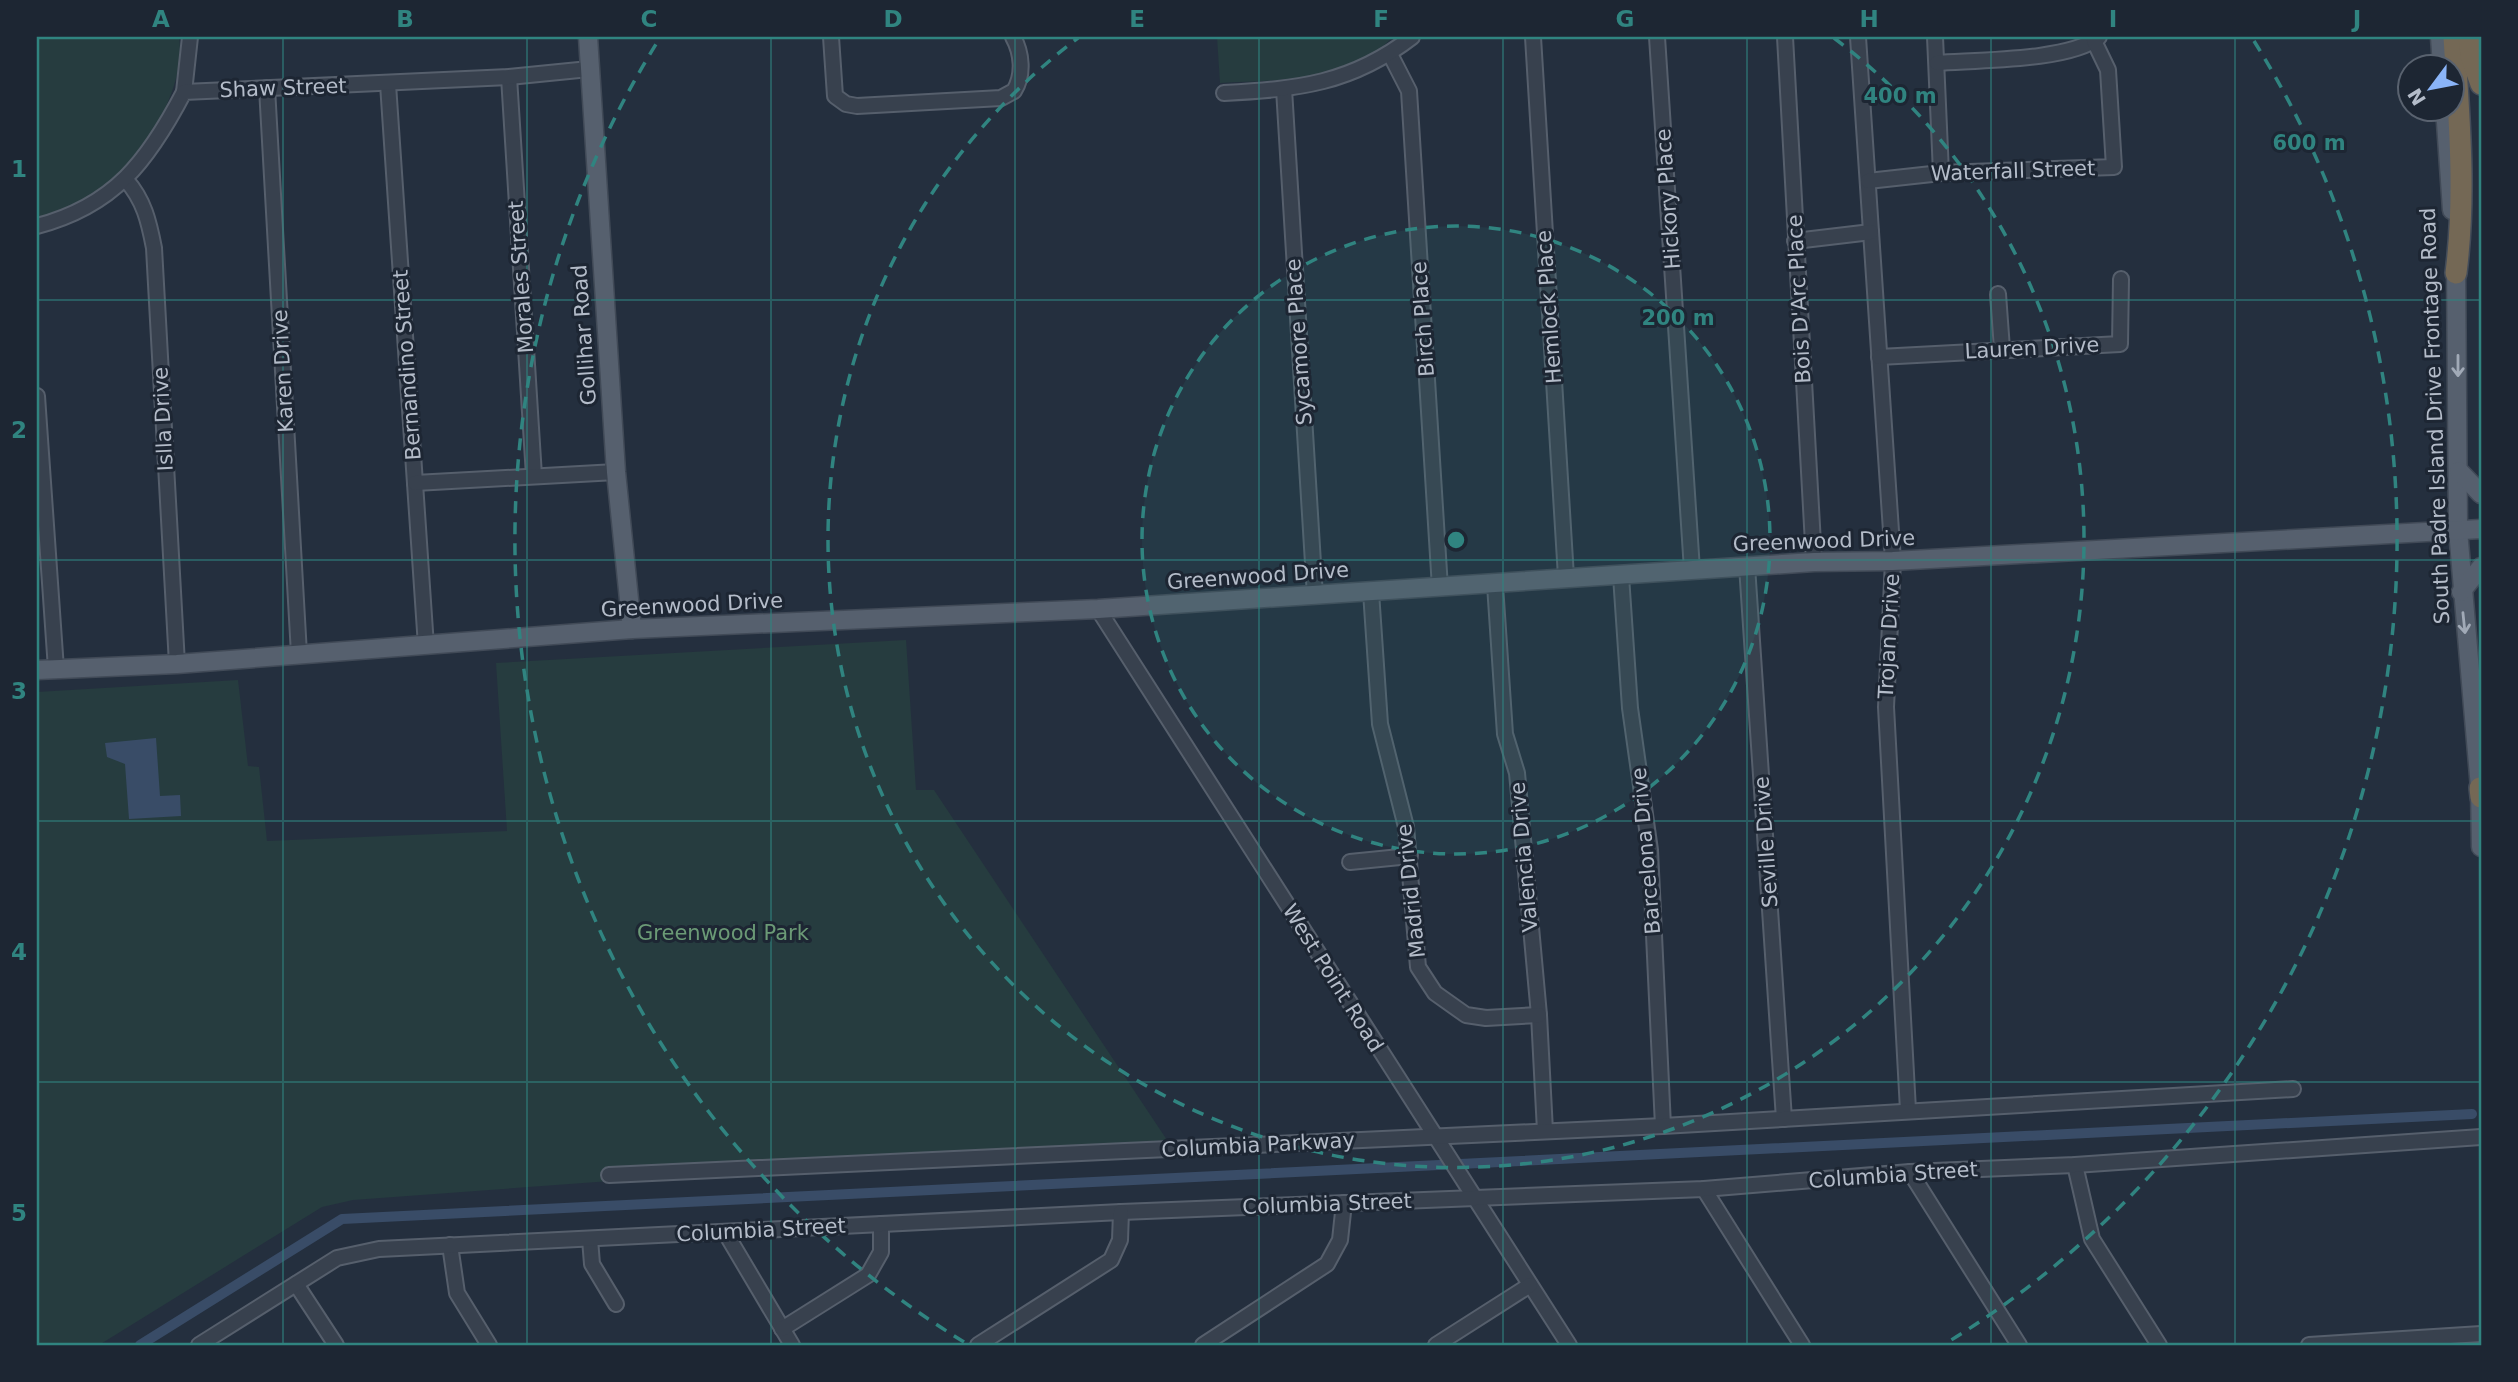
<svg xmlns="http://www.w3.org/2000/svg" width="2518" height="1382" font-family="'DejaVu Sans',sans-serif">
<rect width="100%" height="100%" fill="#242f3e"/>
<g fill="#263c3f">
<path d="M 37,37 L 179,37 C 187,87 144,157 105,187 C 86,202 60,213 37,219 Z"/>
<path d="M 1217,37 L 1393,37 C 1347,84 1281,79 1220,83 Z"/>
<polygon points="906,640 916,790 934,790 1167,1140 353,1200 322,1207 99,1345 37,1345 37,692 238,680 248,766 259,767 267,841 507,831 496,663"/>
</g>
<polygon fill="#394c67" points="156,738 160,796 180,795 181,816 129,819 125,764 107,757 105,743"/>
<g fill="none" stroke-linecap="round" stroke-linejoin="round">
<polyline stroke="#394c67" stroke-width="10" points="140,1345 342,1219 2472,1114"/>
<g stroke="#565f6c" stroke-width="18">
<g id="minor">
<path d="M 831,37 L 835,96 L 846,104 L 857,106 L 1001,98 L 1014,91 C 1024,75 1022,53 1013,37"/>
<polyline points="1533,37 1566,577"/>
<polyline points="1657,37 1692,570"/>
<polyline points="1785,37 1814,562"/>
<polyline points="1858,37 1893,561 1886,707 1908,1110"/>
<polyline points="1935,37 1941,173"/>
<polyline points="1390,54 1409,91 1440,588"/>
<path d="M 1937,63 C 1977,60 2070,61 2099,37"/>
<polyline points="509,77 534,476"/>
<polyline points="388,84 426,646"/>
<polyline points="267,88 299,654"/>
<polyline points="1284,89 1315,596"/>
<polyline points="184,92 190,37"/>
<path d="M 1224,93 C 1298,89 1351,84 1412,37"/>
<path d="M 126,180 C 144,200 149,222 154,248 L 177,664"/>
<polyline points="1868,181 1941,173 2114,167 2108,70 2094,41"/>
<path d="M 37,226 C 114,206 148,161 184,92 L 509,77 L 589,69"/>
<polyline points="1795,241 1871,232"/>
<polyline points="1998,294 2002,349"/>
<polyline points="1879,357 2120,344 2121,279"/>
<polyline points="37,396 56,669"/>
<polyline points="415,483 616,472"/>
<polyline points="1747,566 1784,1119"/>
<polyline points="1621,576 1630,708 1650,850 1663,1126"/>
<polyline points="1495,585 1505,734 1517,773 1539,1015 1545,1131"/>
<polyline points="1371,592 1380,724 1406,827 1418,967 1435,993 1466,1015 1486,1018 1539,1015"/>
<polyline points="1098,609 1569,1345"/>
<polyline points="1350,862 1410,856"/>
<polyline points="2075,1165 2092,1239 2159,1345"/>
<polyline points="1910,1172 2019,1345"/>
<polyline points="609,1175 1663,1126 2293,1089"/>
<polyline points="1704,1189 1802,1345"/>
<polyline points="725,1232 792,1345"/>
<polyline points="590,1239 592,1264 616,1304"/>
<polyline points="450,1245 457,1293 489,1345"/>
<polyline points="296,1284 336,1345"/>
<polyline points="782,1329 868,1275 881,1252 881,1224"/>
<polyline points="199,1345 337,1258 379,1249 1121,1212 1704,1189 1910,1172 2075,1165 2481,1137"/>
<polyline points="978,1345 1111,1260 1120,1240 1121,1212"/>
<polyline points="1203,1345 1327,1264 1340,1240 1344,1203"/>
<polyline points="1436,1345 1530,1285"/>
<polyline points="2309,1345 2481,1334"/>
</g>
</g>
<g stroke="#414a57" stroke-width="21">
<g id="major">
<polyline points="588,37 616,472 632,629"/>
<polyline points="2440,37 2442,66"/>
<polyline points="2445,108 2452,210"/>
<polyline points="2456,262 2458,530 2480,788 2481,847"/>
<polyline points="2459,471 2481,494"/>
<polyline points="2461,592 2481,567"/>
<polyline points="37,670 177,664 632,629 1098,609 1814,562 1893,561 2481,529"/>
</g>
</g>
<g stroke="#434c59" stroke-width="24">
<g id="highway">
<path d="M 2454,37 C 2459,116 2466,194 2456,273"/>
<polyline points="2469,37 2471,56 2481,84"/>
<polyline points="2480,788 2481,797"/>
</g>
</g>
<use href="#minor" stroke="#38414e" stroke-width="14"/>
<use href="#major" stroke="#56606e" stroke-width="18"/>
<use href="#highway" stroke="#746855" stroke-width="21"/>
</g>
<defs><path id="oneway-shaft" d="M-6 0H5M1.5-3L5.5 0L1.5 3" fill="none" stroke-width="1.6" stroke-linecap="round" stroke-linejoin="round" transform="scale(1.75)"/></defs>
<g stroke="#a1aab7">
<use href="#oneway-shaft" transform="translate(2458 366) rotate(90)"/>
<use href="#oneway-shaft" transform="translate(2464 623) rotate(84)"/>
</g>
<path fill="none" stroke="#308480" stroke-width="2" stroke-opacity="0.55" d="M 283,37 L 283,1345M 527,37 L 527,1345M 771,37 L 771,1345M 1015,37 L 1015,1345M 1259,37 L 1259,1345M 1503,37 L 1503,1345M 1747,37 L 1747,1345M 1991,37 L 1991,1345M 2235,37 L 2235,1345M 37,300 L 2481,300M 37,560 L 2481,560M 37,821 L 2481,821M 37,1082 L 2481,1082"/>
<circle cx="1456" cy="540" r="314" fill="#308480" fill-opacity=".12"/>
<g fill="none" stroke="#308480" stroke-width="3.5" stroke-dasharray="12 9">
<circle cx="1456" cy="540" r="314"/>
<path d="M1834 38A628 628 0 1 1 1078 38"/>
<path d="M964 1342A941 941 0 0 1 658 41M2254 41A941 941 0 0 1 1948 1342"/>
</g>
<g text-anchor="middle" stroke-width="6" stroke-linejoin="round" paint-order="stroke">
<g font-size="21" fill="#b4bcc9" stroke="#1d2633">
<text transform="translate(283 88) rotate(-2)" y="7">Shaw Street</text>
<text transform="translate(2013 171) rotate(-2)" y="7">Waterfall Street</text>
<text transform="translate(1668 199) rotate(-94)" y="7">Hickory Place</text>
<text transform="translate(521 277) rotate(-94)" y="7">Morales Street</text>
<text transform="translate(1799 299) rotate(-93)" y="7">Bois D'Arc Place</text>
<text transform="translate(1549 307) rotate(-94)" y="7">Hemlock Place</text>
<text transform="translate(1423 319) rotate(-94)" y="7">Birch Place</text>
<text transform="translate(584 335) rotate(-94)" y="7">Gollihar Road</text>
<text transform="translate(1299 342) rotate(-94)" y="7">Sycamore Place</text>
<text transform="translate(2032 348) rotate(-3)" y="7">Lauren Drive</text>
<text transform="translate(407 365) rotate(-94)" y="7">Bernandino Street</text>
<text transform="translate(283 371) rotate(-93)" y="7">Karen Drive</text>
<text transform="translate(2435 416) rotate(-92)" y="7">South Padre Island Drive Frontage Road</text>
<text transform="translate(163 419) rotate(-93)" y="7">Islla Drive</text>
<text transform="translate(1824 541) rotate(-2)" y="7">Greenwood Drive</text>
<text transform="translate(1258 576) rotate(-4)" y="7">Greenwood Drive</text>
<text transform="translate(692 605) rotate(-3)" y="7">Greenwood Drive</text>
<text transform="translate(1889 636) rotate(-87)" y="7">Trojan Drive</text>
<text transform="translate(1766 842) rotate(-94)" y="7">Seville Drive</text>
<text transform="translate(1646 851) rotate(-95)" y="7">Barcelona Drive</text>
<text transform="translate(1524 857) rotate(-95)" y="7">Valencia Drive</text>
<text transform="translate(1411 891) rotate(-96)" y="7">Madrid Drive</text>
<text transform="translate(1333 978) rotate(58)" y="7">West Point Road</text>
<text transform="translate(1258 1145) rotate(-3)" y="7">Columbia Parkway</text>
<text transform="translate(1893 1175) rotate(-4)" y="7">Columbia Street</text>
<text transform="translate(1327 1204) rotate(-2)" y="7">Columbia Street</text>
<text transform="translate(761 1230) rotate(-3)" y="7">Columbia Street</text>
</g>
<g font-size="21" fill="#6b9a76" stroke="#1d2633">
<text x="723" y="940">Greenwood Park</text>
</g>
</g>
<circle cx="1456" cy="540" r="10" fill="#308480" stroke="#1d2633" stroke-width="3.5"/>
<g font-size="21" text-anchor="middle" font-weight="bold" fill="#308480" stroke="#1d2633" stroke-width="6" stroke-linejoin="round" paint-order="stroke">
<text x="1900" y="103">400 m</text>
<text x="2309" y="150">600 m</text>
<text x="1678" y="325">200 m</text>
</g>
<rect width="2518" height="1382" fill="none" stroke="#1d2633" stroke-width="77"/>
<g transform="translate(2431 88) rotate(238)"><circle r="33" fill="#1d2633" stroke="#59626f" stroke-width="2"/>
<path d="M0-5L12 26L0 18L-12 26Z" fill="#8ab4f8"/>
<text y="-10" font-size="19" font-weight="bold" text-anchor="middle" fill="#b4bcc9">N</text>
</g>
<rect x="38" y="38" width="2442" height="1306" fill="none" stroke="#308480" stroke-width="2.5"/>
<g font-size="23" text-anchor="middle" font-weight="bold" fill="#308480">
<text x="161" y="27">A</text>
<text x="405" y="27">B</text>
<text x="649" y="27">C</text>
<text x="893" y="27">D</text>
<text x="1137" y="27">E</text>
<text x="1381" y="27">F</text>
<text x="1625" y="27">G</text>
<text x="1869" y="27">H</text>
<text x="2113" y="27">I</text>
<text x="2357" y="27">J</text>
<text x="19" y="177">1</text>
<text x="19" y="438">2</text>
<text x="19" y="699">3</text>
<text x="19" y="960">4</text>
<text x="19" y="1221">5</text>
</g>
</svg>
